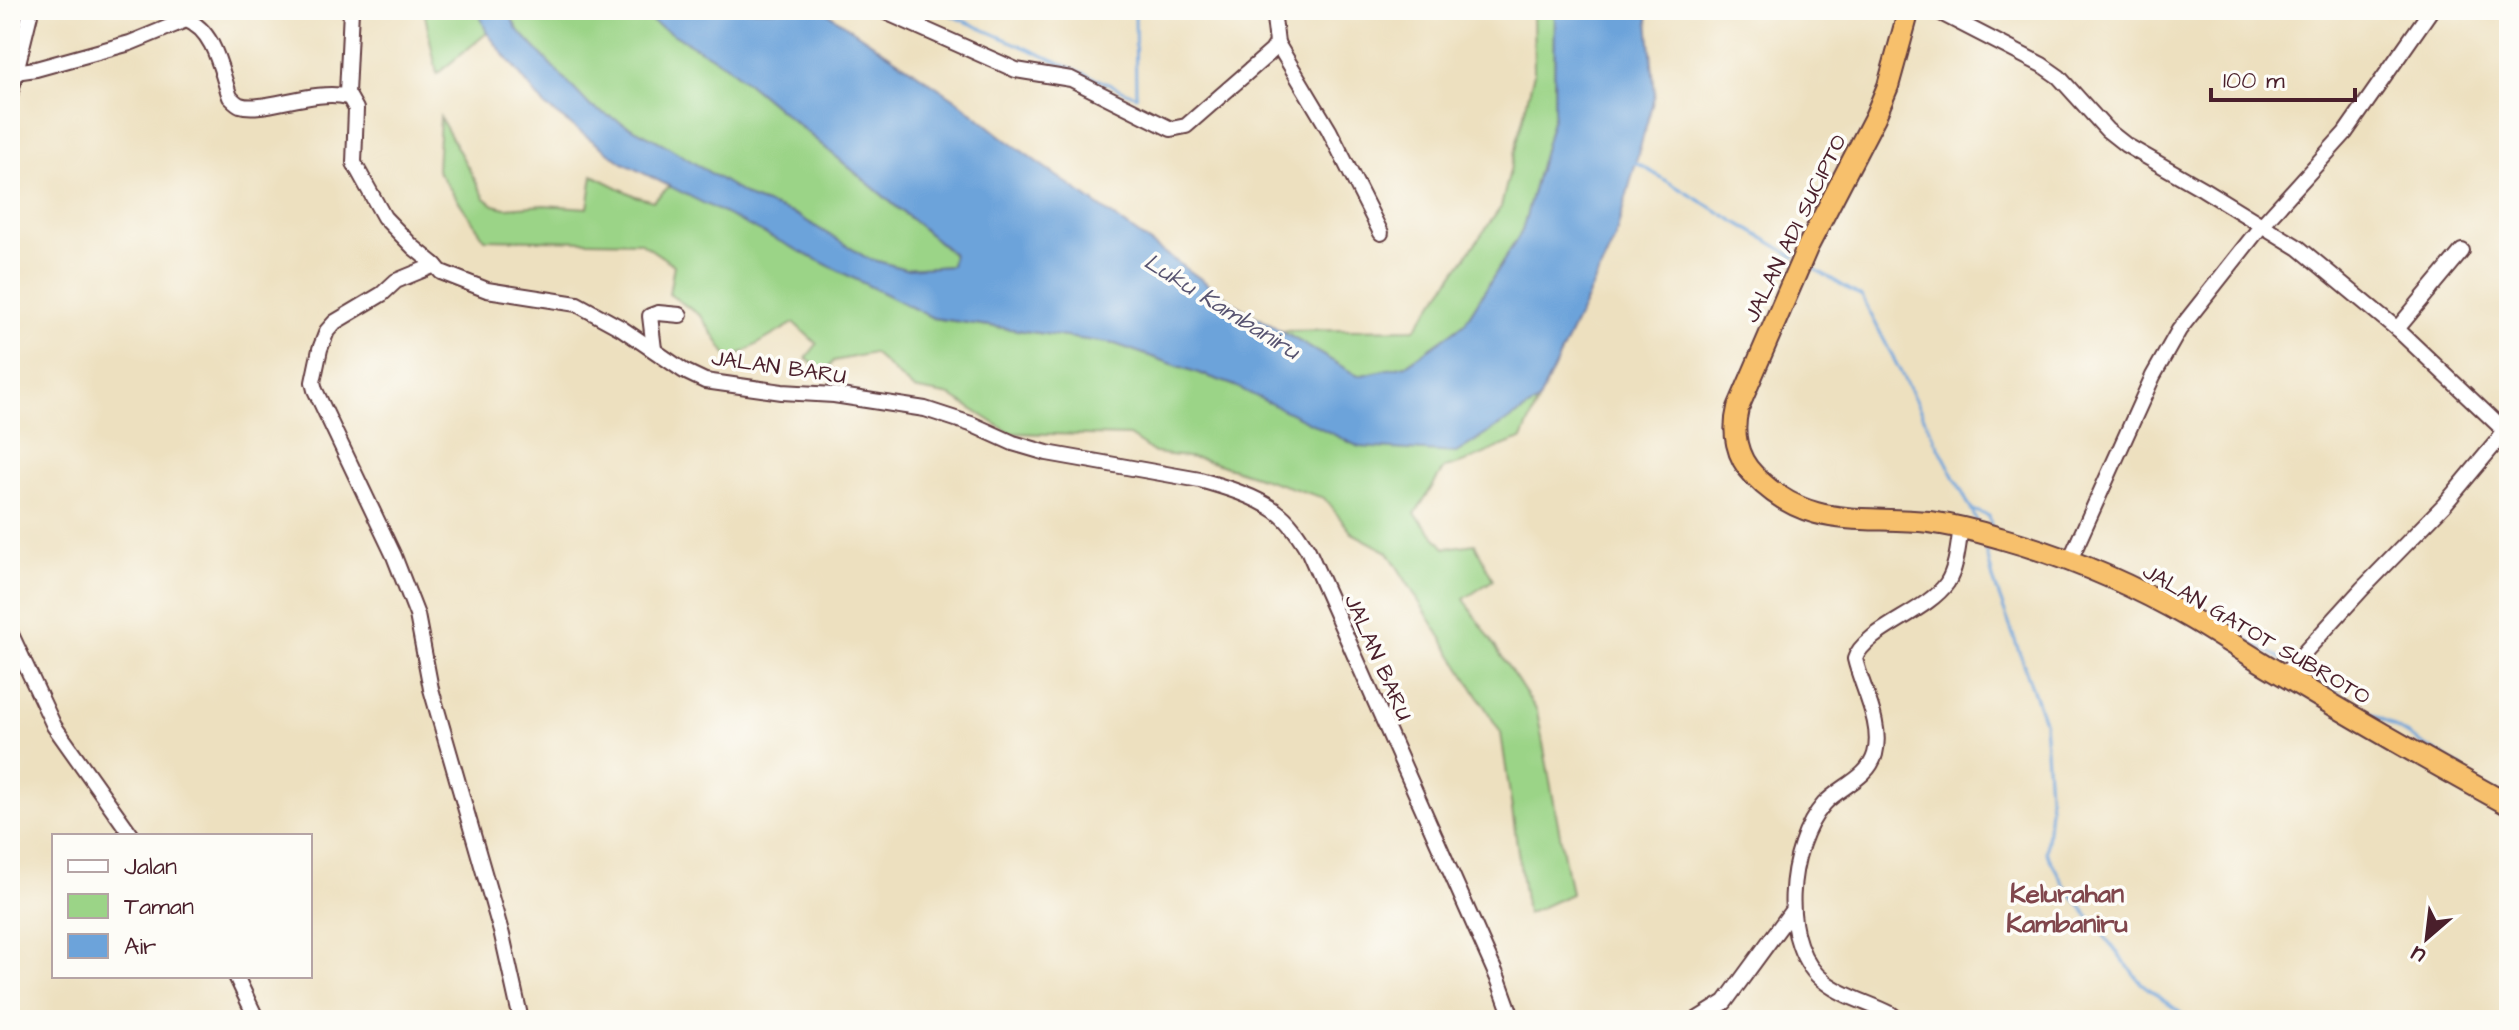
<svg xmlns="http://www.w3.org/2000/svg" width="2519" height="1030" font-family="'Architects Daughter',sans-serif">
<rect width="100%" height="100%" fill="#fdfcf7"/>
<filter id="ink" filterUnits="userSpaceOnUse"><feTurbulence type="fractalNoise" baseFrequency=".0125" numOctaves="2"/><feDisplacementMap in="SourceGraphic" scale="16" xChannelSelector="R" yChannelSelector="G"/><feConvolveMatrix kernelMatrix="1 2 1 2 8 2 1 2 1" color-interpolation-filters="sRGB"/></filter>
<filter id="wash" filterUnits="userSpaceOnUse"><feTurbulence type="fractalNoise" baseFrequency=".006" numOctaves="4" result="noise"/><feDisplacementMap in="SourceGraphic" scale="32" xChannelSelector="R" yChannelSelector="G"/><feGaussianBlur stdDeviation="1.8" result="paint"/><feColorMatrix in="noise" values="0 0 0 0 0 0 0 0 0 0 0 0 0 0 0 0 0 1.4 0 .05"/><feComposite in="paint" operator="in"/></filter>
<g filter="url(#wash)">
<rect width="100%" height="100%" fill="#ede0bf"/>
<g fill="#9bd487" stroke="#727a59" stroke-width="2">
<polygon points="424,10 478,10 487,33 437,74"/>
<polygon points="507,10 632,10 726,65 953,254 951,266 905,269 867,258 795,214 752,199 662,143 591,107 517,29"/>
<polygon points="1533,10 1555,10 1554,113 1522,231 1464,324 1406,365 1358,376 1282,331 1415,329 1501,207 1534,73"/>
<path d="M 440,117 L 485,198 L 494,205 L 506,208 L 544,205 L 588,208 L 593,175 L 635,196 L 653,201 L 670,186 L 933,318 L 1115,344 L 1233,385 L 1456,453 L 1538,402 L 1522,439 C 1495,446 1470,464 1444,468 L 1415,514 L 1445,548 L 1475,544 L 1493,580 L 1464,599 L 1537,711 L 1571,894 L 1527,914 L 1501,733 L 1388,552 L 1352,533 L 1324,498 L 1202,459 L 1155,453 L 1129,436 L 1010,433 L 951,396 L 913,389 L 873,353 L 834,361 L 824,373 L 806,358 L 817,344 L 794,323 L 730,360 L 701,316 L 669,294 L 674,265 L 640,242 L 485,239 L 437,170 Z"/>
</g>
<polygon fill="#6ca3da" stroke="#5b6182" stroke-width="2" points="478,10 507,10 517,29 591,107 662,143 752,199 795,214 867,258 905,269 951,266 953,254 726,65 632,10 823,10 958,101 1005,139 1240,307 1358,376 1406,365 1464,324 1522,231 1554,113 1555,10 1647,10 1655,94 1614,241 1538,402 1456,453 1359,447 1233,385 1115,344 933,318 623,163 545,106 487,33"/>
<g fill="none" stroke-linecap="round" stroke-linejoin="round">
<g stroke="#6ca3da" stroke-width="3">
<polyline points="939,10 1136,96 1135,10"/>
<polyline points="1633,161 1795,257"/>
<polyline points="1808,265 1862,297 1978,523"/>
<polyline points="1973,510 1989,516 1991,526"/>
<polyline points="1984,541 1993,579 2044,721 2050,808 2046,852 2065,886 2141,983 2190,1020"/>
<polyline points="2184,603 2288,663"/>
<polyline points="2298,669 2463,768"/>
</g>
</g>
</g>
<g filter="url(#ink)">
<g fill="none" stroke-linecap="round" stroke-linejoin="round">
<g stroke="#623c41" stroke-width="18">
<g id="minor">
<polyline points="351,10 347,93 356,109 354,163 384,217 413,247 435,265"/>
<polyline points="881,10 1016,70 1071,79 1171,129 1186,126 1272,51 1277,43 1273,10"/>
<polyline points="1935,10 2042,65 2059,77 2107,130 2126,145 2203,189 2299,248 2397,329 2509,435"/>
<polyline points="1277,43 1329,130 1381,233"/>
<path d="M 15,72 L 36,69 L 130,43 L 186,20 C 215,30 221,72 230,97 C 233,100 237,104 240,105 C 262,113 315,88 348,97"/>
<polyline points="10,96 31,10"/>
<polyline points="2397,329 2462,251"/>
<polyline points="654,349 650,316 658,313 680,315"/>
<polyline points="2069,562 2153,376 2179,330 2262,225 2345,133 2431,10"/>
<polyline points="10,632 54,726 132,836"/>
<polyline points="2283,676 2362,589 2444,505 2509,427"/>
<polyline points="236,976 257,1020"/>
<path d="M 521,1020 L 502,935 L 431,689 L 417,615 L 394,556 L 315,390 L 313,382 L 320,349 L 327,331 L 335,322 L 382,294 L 396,281 L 435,265 L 441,272 L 487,290 L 577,304 L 621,328 L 684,371 L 705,381 L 782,392 L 834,395 L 925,409 L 971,424 L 1013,443 L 1047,453 L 1200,480 C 1225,487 1255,496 1276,511 C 1290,521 1299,536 1308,550 L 1499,981 L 1513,1020"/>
<polyline points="1696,1020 1725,1002 1791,912"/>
<path d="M 1899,1020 L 1891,1014 C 1870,1003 1844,997 1825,982 C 1777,946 1787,846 1824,804 C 1840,786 1868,779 1875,754 C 1883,723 1862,689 1855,659 C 1863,631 1927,612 1947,583 C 1957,567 1958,546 1961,527"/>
</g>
</g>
<g stroke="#623c41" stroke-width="24">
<path id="highway" d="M 1909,10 L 1888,86 L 1875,117 L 1807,248 L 1738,408 C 1732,432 1736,457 1754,475 C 1808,531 1860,515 1929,522 C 1953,525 1977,531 2000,538 C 2065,556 2131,584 2190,618 C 2221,636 2251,657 2283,675 C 2357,720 2433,763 2509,805"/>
</g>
<use href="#minor" stroke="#fff" stroke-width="14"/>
<use href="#highway" stroke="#f7c06c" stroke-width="20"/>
</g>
</g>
<g text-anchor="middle" stroke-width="7" stroke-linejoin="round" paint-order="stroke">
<g font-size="22" fill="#4a1f2b" stroke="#fdfcf7">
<text transform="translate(1794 228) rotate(-64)" y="8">JALAN ADI SUCIPTO</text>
<text transform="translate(779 366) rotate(8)" y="8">JALAN BARU</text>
<text transform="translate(2257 633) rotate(30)" y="8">JALAN GATOT SUBROTO</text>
<text transform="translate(1379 657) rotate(66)" y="8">JALAN BARU</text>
</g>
<g font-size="24" font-style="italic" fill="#585471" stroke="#fdfcf7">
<text transform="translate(1222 306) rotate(32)" y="8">Luku Kambaniru</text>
</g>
<g font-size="26" font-weight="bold" fill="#80464c" stroke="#fdfcf7">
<text x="2067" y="902">Kelurahan<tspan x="2067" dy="30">Kambaniru</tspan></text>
</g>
</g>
<rect width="2519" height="1030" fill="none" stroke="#fdfcf7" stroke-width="40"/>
<rect x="52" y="834" width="260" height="144" fill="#fdfcf7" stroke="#b5a4a5" stroke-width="2"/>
<rect x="68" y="860" width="40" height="12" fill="#ffffff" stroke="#b5a4a5" stroke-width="2"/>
<text x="124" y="874" font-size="24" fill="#4a1f2b">Jalan</text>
<rect x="68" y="894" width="40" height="24" fill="#9bd487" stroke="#b5a4a5" stroke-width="2"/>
<text x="124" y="914" font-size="24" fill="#4a1f2b">Taman</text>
<rect x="68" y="934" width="40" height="24" fill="#6ca3da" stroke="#b5a4a5" stroke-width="2"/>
<text x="124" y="954" font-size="24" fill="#4a1f2b">Air</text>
<g transform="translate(2427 938) rotate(208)" stroke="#fdfcf7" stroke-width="6" paint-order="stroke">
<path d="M0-6L14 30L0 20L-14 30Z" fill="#4a1f2b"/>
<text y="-12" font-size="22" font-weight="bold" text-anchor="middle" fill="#4a1f2b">U</text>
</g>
<path d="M2211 88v12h144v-12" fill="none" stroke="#4a1f2b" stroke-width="4"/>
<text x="2223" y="88" font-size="24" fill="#4a1f2b" stroke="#fdfcf7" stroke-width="6" paint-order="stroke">100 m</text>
</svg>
